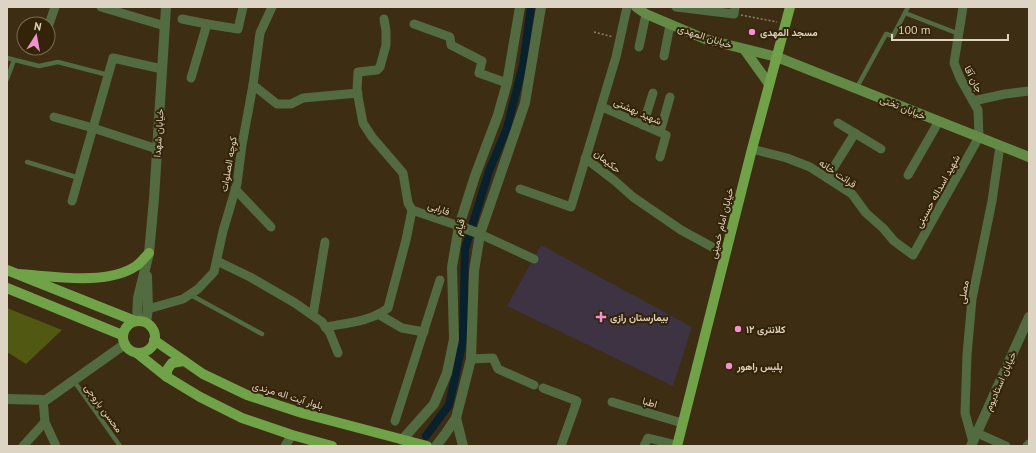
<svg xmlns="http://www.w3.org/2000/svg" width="1036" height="453" font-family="'PT Sans',Vazirmatn,sans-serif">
<rect width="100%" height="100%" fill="#3d2d12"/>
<polygon fill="#3d3343" points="541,245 692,327 673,386 507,306"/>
<polygon fill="#505812" points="7,308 62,330 26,364 7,352"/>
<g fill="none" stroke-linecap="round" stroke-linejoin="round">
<polyline stroke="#08212e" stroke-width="8" points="426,436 449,405 463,341 465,249 489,171 507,128 523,65 531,7"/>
<g stroke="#8d806a" stroke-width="1.5" stroke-dasharray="2 2" stroke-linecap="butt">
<polyline points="741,15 777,22"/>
<polyline points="594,32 613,37"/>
</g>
<g stroke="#526b40" stroke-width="4.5">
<polyline points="905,13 959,34"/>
<polyline points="7,58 39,66 58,62 108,75"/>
<polyline points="7,79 14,60"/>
<polyline points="856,89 886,34 893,36 908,7"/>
<polyline points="27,162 79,178"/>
<polyline points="189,294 262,334"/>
<polyline points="74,381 120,446"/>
</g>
<g stroke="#526b40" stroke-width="9">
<polyline points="101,7 165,26"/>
<polyline points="676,7 734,14 735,7"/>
<polyline points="182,19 207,24"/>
<polyline points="414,24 450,37 451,45 482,61 479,73 507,83"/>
<polyline points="48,27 55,7"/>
<polyline points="639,47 646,14"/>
<polyline points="664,56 670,25"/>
<polyline points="191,78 207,24 238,29 243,7"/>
<polyline points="253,85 277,104 291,104 303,98 358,93"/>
<polyline points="973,101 1005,94 1029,91"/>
<polyline points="602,107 666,135 660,157"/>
<polyline points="54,117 93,128 157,149"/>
<polyline points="838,123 881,149"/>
<polyline points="643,125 653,93"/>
<polyline points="660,132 670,97"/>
<polyline points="752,149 787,158 810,167 852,194 866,213 883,228 894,241 913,255 979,137 978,110 960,78 954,63 963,7"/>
<polyline points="585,158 615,181 633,197 681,230 725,254"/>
<polyline points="908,175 939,121"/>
<polyline points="827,178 855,133"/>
<polyline points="235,189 271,227"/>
<polyline points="520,189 571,207 616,57 627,7"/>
<polyline points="72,201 113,58 162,69"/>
<polyline points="412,210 459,226"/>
<polyline points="480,234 534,259"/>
<polyline points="217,261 250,277 295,303 322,322 330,333 338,353"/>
<polyline points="148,309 183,299 198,289 214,272 223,231 237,184 242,145 253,85 260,33 272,7"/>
<polyline points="378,314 402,328 424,332"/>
<polyline points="313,315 325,242"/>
<path d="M 325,327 C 346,323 370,322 388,308 L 406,240 L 412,210 L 408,203 L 403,173 L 372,137 L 363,123 L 357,91 L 358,72 L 377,70 L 380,67 L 386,45 L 386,31 L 384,19"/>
<polyline points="471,359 493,358 498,369 534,385"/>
<polyline points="543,388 577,401 561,446"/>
<polyline points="43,400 45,422 56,446"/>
<polyline points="612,402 682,423"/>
<polyline points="395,421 440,280"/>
<polyline points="977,433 1006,446"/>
<polyline points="973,442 965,413 967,355 972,299 992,201 1000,146"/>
<polyline points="23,446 45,422"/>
<polyline points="285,446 292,435"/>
<polyline points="644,446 648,438 677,445"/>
<polyline points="1027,446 1029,444"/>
</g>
<g stroke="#526b40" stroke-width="10">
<polyline points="459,226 480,234"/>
<polyline points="137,320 138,298 149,253 154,199 166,7"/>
<polyline points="146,322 148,309 147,276"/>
<polyline points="7,399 46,400 125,344"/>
<polyline points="456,418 463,446"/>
<polyline points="402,440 434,404 447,373 454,339 452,267 459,226 475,176 498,115 507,83 520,7"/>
<polyline points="436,446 446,433 456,418 471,359 474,271 480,234 525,103 541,7"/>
<polyline points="971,446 1029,317"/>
</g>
<g stroke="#638b45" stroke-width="10">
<polyline points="636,7 646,14 705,39 777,57 1029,157"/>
<polyline points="744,49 769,84"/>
</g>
<g stroke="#70a348" stroke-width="10">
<polyline points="7,270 135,321"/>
<path d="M 18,274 C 52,276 107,286 136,266 C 141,263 145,257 149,253"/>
<polyline points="7,288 122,335"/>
<circle cx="139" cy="337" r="16"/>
<polyline points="154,340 203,374 247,395 302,413 427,446"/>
<polyline points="137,353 167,377 200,397 242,418 292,435 332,446"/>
<polyline points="167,377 167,370 172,363 184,361"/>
<polyline points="677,446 752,149 790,7"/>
</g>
</g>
<g fill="#f590d1" stroke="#332307" stroke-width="1.5">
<circle cx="752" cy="32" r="4"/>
<path d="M599 311h4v4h4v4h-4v4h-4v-4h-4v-4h4z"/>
<circle cx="738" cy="329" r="4"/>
<circle cx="729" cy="366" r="4"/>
</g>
<g text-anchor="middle" stroke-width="4" stroke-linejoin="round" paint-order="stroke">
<g font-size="10" font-weight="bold" fill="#ded4c4" stroke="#332307" text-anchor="start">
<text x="760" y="36">مسجد المهدی</text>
<text x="610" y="321">بیمارستان رازی</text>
<text x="746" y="333">کلانتری ۱۲</text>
<text x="737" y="370">پلیس راهور</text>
</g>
<g font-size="10" fill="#ded4c4" stroke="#332307">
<text transform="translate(705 36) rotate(18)" y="4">خیابان المهدی</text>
<text transform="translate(974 79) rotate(63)" y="4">جان آقا</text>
<text transform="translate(903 107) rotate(22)" y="4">خیابان تختی</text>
<text transform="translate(638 111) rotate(24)" y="4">شهید بهشتی</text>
<text transform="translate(158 133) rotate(-86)" y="4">خیابان شهدا</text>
<text transform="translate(608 161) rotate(39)" y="4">حکیمان</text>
<text transform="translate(228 164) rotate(-80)" y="4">کوچه الصلوات</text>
<text transform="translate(838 173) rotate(34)" y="4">قرائت خانه</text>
<text transform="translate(937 191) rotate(-61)" y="4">شهید اسداله حسینی</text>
<text transform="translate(439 208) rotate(19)" y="4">فارابی</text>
<text transform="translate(721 223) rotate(-76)" y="4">خیابان امام خمینی</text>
<text transform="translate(459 227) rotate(-76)" y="4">قیام</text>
<text transform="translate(963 292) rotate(-81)" y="4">مصلی</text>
<text transform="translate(1000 381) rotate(-66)" y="4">خیابان استادیوم</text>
<text transform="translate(288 395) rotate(17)" y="4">بلوار آیت اله مرندی</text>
<text transform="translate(650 402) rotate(16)" y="4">اطبا</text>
<text transform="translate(104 408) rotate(54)" y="4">محسن باروجی</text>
</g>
</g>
<rect width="1036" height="453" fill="none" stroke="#ded4c4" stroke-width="16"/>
<g transform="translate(36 36) rotate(11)"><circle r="19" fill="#332307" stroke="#776a53"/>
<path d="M0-3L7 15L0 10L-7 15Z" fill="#f590d1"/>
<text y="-6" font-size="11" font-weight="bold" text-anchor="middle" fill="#ded4c4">N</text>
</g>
<path d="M892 34v6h116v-6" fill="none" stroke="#ded4c4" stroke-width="2"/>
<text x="898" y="34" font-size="12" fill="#ded4c4" stroke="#332307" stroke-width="3" paint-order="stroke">100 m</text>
</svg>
